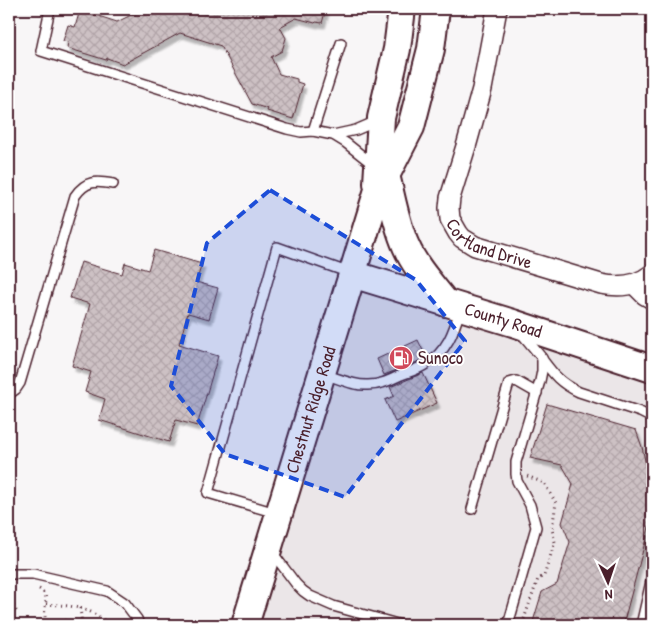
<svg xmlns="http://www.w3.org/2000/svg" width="661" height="634" font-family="'Patrick Hand',sans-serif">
<defs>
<pattern id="building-cross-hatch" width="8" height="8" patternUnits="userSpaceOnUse" patternTransform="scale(1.25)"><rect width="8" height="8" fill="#cdc1c4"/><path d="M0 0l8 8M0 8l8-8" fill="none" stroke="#b2a5a9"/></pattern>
<filter id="shadow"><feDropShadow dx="3" dy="5" stdDeviation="1" flood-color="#0004"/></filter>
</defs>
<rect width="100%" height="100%" fill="#f8f6f7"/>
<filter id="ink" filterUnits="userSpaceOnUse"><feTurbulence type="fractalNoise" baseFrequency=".02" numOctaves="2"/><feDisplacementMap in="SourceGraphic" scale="10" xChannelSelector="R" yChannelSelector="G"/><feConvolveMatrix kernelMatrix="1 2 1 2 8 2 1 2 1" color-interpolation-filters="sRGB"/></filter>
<g filter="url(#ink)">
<polygon fill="#ebe6e8" points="352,274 652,369 652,625 245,625"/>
<g fill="url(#building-cross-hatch)" stroke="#4a1f2b" filter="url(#shadow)">
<polygon points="143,9 326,9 322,23 316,22 315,23 296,18 280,27 286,38 282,51 271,57 279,74 297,79 297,82 303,84 293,119 267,111 268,109 252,104 221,46 180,33 123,64 107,58 106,60 67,48 68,42 63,41 68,25 75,27 80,10 117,22"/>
<polygon points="154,250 202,264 196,282 218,288 209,319 188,313 179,344 218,356 197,426 176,420 169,442 99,420 105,399 85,392 91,372 72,366 90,304 70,298 81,262 122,274 125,263 148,270"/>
<polygon points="418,340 426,357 415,363 384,375 377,359"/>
<polygon points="423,373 437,403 395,422 385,400 394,396 390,387"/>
<polygon points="547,404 636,430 642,447 652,492 652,516 623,625 532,625 542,592 557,584 570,542 562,523 573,484 562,465 530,458"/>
</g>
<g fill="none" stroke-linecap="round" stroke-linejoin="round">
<g stroke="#4a1f2b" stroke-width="12">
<g id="service">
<polyline points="50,9 41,51 287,129 301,132 313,131 333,135 346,143 375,166"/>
<polyline points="313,131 341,43"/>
<polyline points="333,135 356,130 377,121"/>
<path d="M 542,359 C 554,375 560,383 579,392 L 640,412 L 652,418"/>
<path d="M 323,374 C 338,378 353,386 368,385 C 381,385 390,380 401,375 C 409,372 419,369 426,364 C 447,352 454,331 460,310"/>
<path d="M 9,394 L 16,389 L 20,383 L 75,196 C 86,180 96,181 113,184"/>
<polyline points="472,509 509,383 516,381 537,393"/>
<polyline points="276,513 208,493 277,247 350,273"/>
<polyline points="272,552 296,584 303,591 310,596 333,606 401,625"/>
<polyline points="9,574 33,574 107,591 125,603 137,619 139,625"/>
<polyline points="508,625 536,527 530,505 517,481 516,474 516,462 540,381 542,371 542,358 522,334"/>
<polyline points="641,625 652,577"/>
</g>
</g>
<g stroke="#4a1f2b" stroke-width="22">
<g id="minor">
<path id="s1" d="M 497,9 L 482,89 L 467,143 L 450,198 L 449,208 L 450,219 L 458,233 L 462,238 L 475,246 L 601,284 C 620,288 637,286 652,274"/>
<polyline points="634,284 645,295 652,299"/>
</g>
</g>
<g stroke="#4a1f2b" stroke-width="30">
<g id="secondary">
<path d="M 386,175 C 392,198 396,224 406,246 C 415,267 432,285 446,303"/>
<polyline points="377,183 381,118 397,49 402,9"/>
<path id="s2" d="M 352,274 L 513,323 L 652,369"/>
<path id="s3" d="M 245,625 L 377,193 L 411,127 L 431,49 L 436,9"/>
</g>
</g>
<g stroke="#4a1f2b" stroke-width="3" stroke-dasharray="1 4" stroke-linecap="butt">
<path d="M 39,589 C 51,595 43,606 45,617 C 45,619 47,623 48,625"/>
<polyline points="9,604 13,605 18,614"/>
<path d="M 46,604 C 71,606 90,606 109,625"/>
<polyline points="80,608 82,624"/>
<polyline points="524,619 538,579 544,576 555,542 552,529 556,503 544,483 527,476"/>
<polyline points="56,625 66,620 68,622"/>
</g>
<use href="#service" stroke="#fff" stroke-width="9"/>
<use href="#minor" stroke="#fff" stroke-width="19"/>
<use href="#secondary" stroke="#fff" stroke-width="26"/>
</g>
</g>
<path fill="#1d4ed8" fill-opacity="0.2" stroke="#1d4ed8" stroke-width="4" stroke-dasharray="10 6" stroke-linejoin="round" d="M 270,190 L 416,280 L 465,341 L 345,497 L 225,454 L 171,386 L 207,243 Z"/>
<defs>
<g id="fuel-disc" transform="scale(1.25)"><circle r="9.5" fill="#d1495b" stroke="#fff"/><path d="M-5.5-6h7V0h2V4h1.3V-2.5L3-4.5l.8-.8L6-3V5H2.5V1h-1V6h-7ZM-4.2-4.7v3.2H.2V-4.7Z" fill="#fff"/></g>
</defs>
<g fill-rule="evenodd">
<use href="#fuel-disc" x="401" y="358"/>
</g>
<g text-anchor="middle" stroke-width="4" stroke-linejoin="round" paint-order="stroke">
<g font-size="18" fill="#4a1f2b" stroke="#fff">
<text dy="6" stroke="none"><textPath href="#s1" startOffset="265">Cortland Drive</textPath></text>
<text dy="6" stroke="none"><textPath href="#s2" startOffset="158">County Road</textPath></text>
<text dy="6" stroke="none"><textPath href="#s3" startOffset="225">Chestnut Ridge Road</textPath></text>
</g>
<g font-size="18" fill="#4a1f2b" stroke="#fff" text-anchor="start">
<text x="418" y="364">Sunoco</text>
</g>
</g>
<rect width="661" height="634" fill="none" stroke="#fff" stroke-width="30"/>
<rect x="15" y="15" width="631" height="604" fill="none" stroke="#4a1f2b" stroke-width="2" filter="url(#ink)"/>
<g transform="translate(608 582) rotate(177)" stroke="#ffffff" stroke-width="4" paint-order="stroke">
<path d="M0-4L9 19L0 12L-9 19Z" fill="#4a1f2b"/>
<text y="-8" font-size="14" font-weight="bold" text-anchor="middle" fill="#4a1f2b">N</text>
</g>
</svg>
